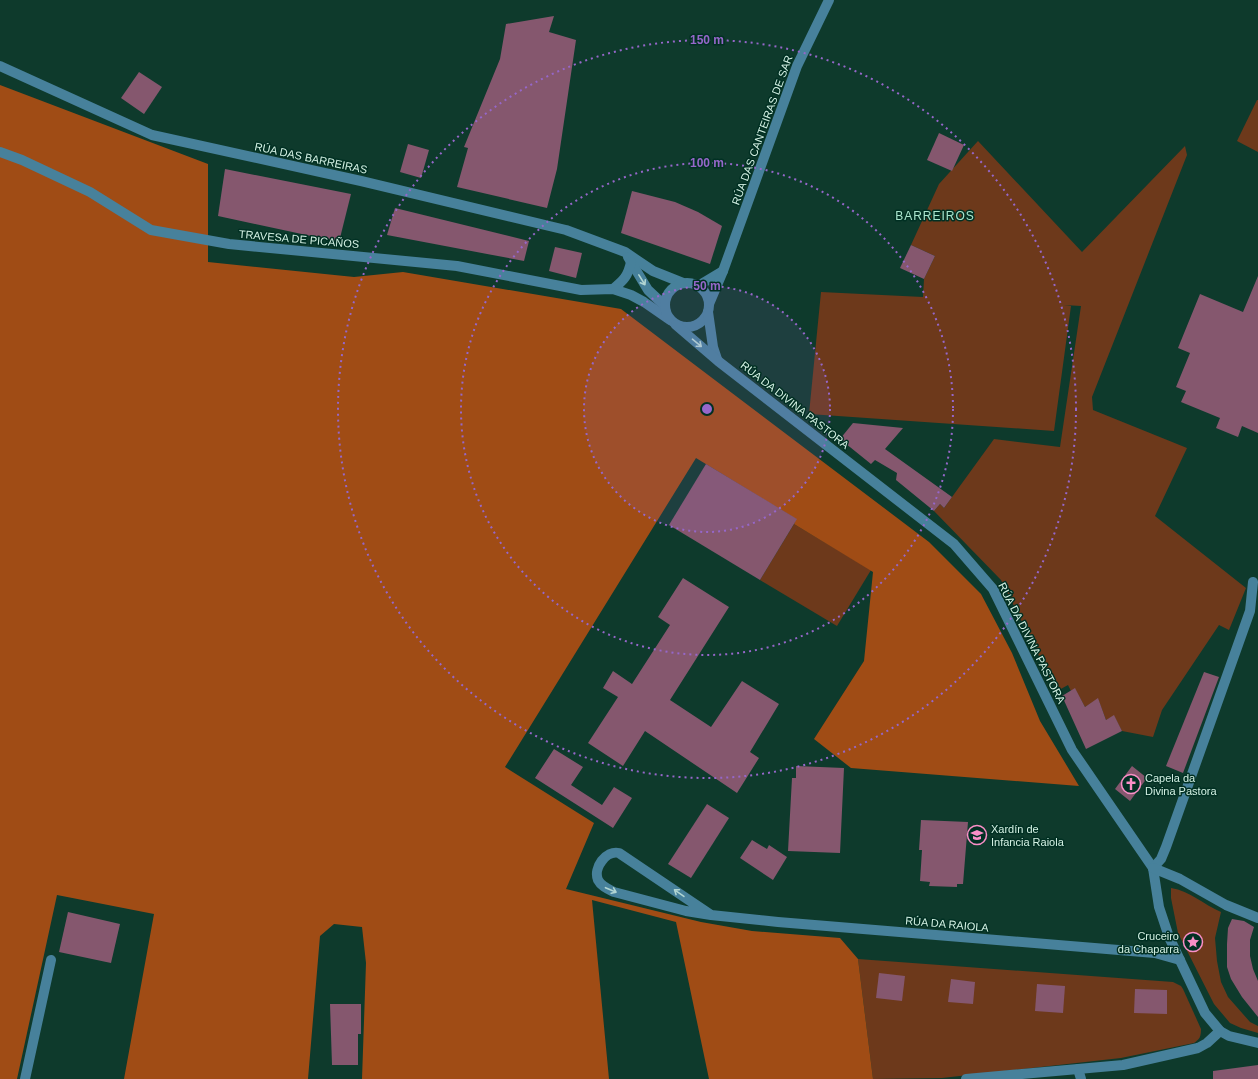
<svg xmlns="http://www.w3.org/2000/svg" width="1258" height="1079" font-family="Arial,sans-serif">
<rect width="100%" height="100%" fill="#0e3a2c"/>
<g fill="#6d391b">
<polygon points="1257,100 1258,100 1258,152 1237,141"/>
<polygon points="978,141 1082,252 1185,146 1187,155 1092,397 1093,410 1187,448 1155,516 1246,588 1229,630 1219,625 1162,710 1153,737 1122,731 1114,716 1106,720 1098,699 1085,707 1075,689 1071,691 1068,685 1059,690 1052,682 1001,580 934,511 940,504 944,508 994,439 1060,447 1081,306 1064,305 1071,306 1054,431 809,414 821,292 923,297 924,279 935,256 911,245 939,184"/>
<polygon points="794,524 871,570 837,626 760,580"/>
<path d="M 1171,888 C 1190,891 1204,905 1221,912 L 1215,938 L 1217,961 L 1221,982 L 1228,997 L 1250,1022 L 1258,1026 L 1258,1033 L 1241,1028 L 1230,1023 L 1214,1004 L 1178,933 L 1171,898 Z"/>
<path d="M 858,959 L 1173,982 L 1181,986 L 1183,989 L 1201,1029 C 1201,1036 1200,1039 1194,1043 L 1121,1058 L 942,1078 L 873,1079 Z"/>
</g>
<polygon fill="#a04c15" points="0,85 208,164 208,262 354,277 403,272 621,309 929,542 981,594 1012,653 1040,721 1079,786 851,768 814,739 864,661 873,572 794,524 796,519 696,458 505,767 594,823 566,889 701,922 752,931 840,938 858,959 873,1079 709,1079 676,922 592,900 609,1079 362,1079 366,963 362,927 334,924 320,936 308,1079 124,1079 154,914 57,895 17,1079 0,1079"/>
<g fill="#85576e">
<polygon points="554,16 549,32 576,40 557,169 547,208 457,187 468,148 464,147 500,59 506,24"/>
<polygon points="139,72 162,87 144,114 121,98"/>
<polygon points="939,133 964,145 952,171 927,160"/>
<polygon points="408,144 429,150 421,178 400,172"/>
<polygon points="225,169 351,194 339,242 218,216"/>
<polygon points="632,191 675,202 698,212 722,226 710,264 621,233"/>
<polygon points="395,208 529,241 524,261 387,235"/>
<polygon points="911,245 935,256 924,279 900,268"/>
<polygon points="555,247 582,253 576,278 549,271"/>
<polygon points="1258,276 1258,433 1242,426 1238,437 1216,428 1220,418 1181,402 1186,391 1176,387 1190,353 1178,348 1200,294 1243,312"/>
<polygon points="853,423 903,428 885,449 952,497 944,508 940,504 934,511 896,480 897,473 875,460 871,464 840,439"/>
<polygon points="706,464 797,519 760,580 669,525"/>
<polygon points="683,578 729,607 670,700 711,727 742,681 779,704 750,752 759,758 737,793 645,731 623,766 588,743 618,697 603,688 613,671 632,684 670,625 658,617"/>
<polygon points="1204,672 1219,677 1183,773 1166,766"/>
<polygon points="1075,688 1085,707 1098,698 1106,720 1114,715 1122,731 1086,749 1062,696"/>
<polygon points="554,749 583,767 571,785 602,805 614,787 632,798 613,828 535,778"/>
<polygon points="796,766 844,768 840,853 788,851 792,778 796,778"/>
<polygon points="1132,766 1147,778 1130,801 1115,789"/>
<polygon points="707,804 729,818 691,878 668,864"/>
<polygon points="921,820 968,822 963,884 957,884 957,887 929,886 930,882 920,881 922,850 919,850"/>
<polygon points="752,840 767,849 769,845 787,857 773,880 740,858"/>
<polygon points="68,912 120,924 111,963 59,952"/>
<polygon points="1232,919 1244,921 1254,927 1250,940 1250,956 1253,969 1258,981 1258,1017 1242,997 1231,979 1227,967 1227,944 1228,928"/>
<polygon points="879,973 905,976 902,1001 876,998"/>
<polygon points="951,979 975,982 973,1004 948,1002"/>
<polygon points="1037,984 1065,986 1063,1013 1035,1011"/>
<polygon points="1135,989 1167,990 1167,1014 1134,1013"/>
<polygon points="330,1004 361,1004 361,1034 358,1034 358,1065 332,1065"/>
<polygon points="1258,1065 1258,1079 1213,1079 1213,1071"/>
</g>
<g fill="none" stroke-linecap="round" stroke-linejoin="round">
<g stroke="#47819b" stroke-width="10">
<polyline points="0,66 152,135 361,181 566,230 625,252 653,271 683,283"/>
<polyline points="0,152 22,160 90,192 151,230 229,244 457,266 581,290 613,289 631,295 644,302 670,320"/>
<polyline points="628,257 648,290 664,305"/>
<circle cx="687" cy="305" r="22"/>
<polyline points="698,286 723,271"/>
<path d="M 613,289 C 624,280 628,276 631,262"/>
<polyline points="709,304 723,271 797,66 829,0"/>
<polyline points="708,312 713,347 717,359"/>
<polyline points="676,325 718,361 954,544 993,589 1072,750 1153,868 1159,907 1169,937 1205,1013 1220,1031 1229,1036 1258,1043"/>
<polyline points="1153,868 1161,859 1166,847 1250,611 1253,582"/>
<polyline points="1153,868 1180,879 1226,905 1258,918"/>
<path d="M 711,915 L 619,853 C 606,850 593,868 598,880 C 601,886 608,889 614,892 L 686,911 L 711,915 L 778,922 L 1155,953 L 1180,960"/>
<polyline points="1078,1069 1081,1079"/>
<polyline points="25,1079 51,960"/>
<polyline points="966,1079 1123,1065 1198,1048 1207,1043 1220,1031"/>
</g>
</g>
<defs><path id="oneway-shaft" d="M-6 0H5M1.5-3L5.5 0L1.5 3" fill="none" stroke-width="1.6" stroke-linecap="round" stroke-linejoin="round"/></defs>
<g stroke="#b1d5d2">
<use href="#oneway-shaft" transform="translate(642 280) rotate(58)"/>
<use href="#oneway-shaft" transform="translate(697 343) rotate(40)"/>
<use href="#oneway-shaft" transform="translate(611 890) rotate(23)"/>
<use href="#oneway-shaft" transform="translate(679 893) rotate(-145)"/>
</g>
<circle cx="707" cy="409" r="123" fill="#9667ca" fill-opacity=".12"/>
<g fill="none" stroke="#9667ca" stroke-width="2" stroke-dasharray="2 4">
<circle cx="707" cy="409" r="123"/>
<circle cx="707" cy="409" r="246"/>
<circle cx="707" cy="409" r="369"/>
</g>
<defs>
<g id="church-ring" transform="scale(1)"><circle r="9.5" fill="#013023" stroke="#fa8fc7" stroke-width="1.5"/><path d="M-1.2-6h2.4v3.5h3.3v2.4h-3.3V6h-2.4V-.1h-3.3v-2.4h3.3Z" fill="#fa8fc7"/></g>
<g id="school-ring" transform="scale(1)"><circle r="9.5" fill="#013023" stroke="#fa8fc7" stroke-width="1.5"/><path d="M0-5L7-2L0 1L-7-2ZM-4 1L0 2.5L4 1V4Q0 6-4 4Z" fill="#fa8fc7"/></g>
<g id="sight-ring" transform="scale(1)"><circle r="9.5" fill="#013023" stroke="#fa8fc7" stroke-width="1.5"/><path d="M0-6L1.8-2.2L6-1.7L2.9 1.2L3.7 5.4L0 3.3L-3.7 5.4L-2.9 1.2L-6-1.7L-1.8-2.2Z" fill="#fa8fc7"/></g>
</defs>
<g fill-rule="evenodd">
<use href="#church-ring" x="1131" y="784"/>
<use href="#school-ring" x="977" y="835"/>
<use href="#sight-ring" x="1193" y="942"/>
</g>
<g text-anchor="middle" stroke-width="3" stroke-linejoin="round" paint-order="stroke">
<g font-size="11" fill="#d4f1e4" stroke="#013023">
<text transform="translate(762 130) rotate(-70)" y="4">RÚA DAS CANTEIRAS DE SAR</text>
<text transform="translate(311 158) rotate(12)" y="4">RÚA DAS BARREIRAS</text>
<text transform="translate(299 239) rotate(5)" y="4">TRAVESA DE PICAÑOS</text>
<text transform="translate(795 405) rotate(38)" y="4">RÚA DA DIVINA PASTORA</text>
<text transform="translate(1032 643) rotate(63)" y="4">RÚA DA DIVINA PASTORA</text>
<text transform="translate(947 924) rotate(5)" y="4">RÚA DA RAIOLA</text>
</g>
<g font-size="11" fill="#d4f1e4" stroke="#013023" text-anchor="start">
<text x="1145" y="782">Capela da<tspan x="1145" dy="13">Divina Pastora</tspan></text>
<text x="991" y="833">Xardín de<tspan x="991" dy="13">Infancia Raiola</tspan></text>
<text x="1179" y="940" text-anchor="end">Cruceiro<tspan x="1179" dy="13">da Chaparra</tspan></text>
</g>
<g font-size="12" letter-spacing="1" fill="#a9e4cc" stroke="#013023">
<text x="935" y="220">BARREIROS</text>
</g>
</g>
<circle cx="707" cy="409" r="6" fill="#9667ca" stroke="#013023" stroke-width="2"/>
<g font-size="12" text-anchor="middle" font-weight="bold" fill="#9667ca" stroke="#013023" stroke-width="3" stroke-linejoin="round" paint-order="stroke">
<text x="707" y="44">150 m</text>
<text x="707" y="167">100 m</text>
<text x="707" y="290">50 m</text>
</g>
</svg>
